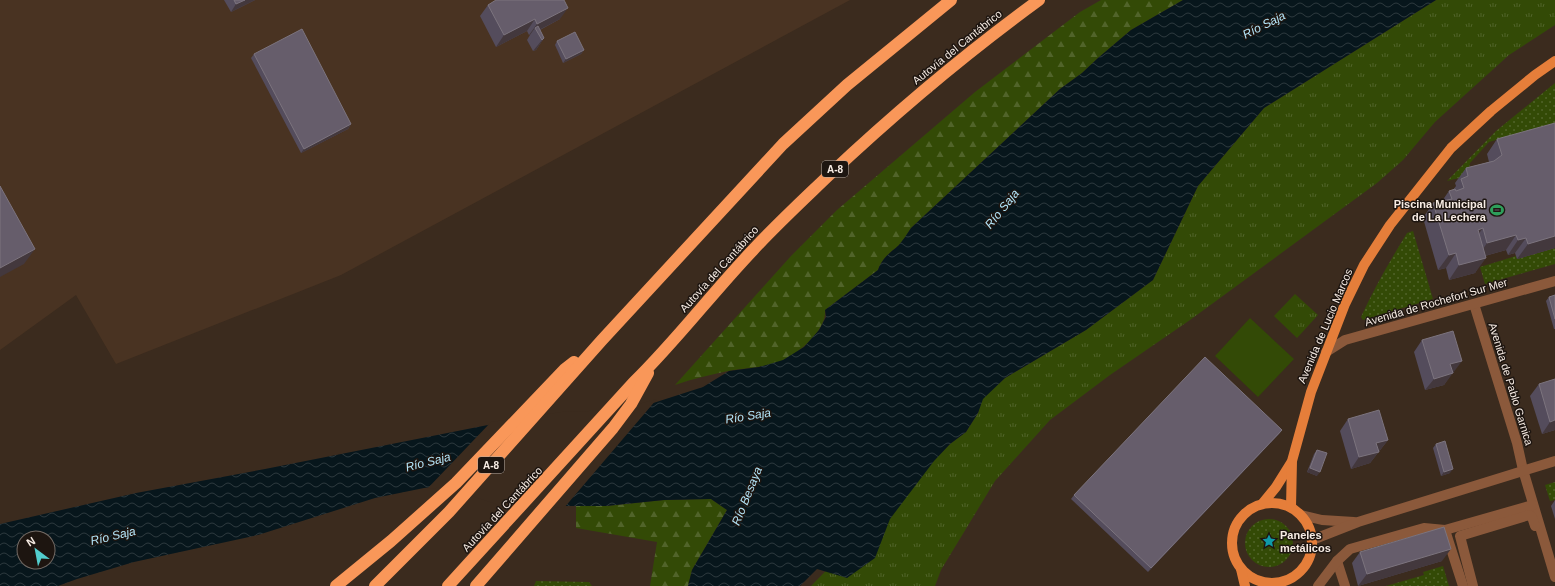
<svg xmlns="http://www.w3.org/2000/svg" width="1555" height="586" font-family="Helvetica,sans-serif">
<defs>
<pattern id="grass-dots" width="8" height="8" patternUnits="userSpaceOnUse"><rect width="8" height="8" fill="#334a06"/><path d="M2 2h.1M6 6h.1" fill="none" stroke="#51642a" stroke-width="1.8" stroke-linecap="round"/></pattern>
<pattern id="forest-firs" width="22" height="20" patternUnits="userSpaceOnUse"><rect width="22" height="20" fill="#334a06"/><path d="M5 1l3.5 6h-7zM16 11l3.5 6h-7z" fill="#51642a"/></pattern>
<pattern id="park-tufts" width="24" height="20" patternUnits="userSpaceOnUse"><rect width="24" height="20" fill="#334a06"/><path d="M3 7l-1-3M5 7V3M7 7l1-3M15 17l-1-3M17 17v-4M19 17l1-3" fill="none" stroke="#51642a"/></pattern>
<pattern id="water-waves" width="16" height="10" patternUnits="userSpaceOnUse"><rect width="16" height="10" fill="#07161c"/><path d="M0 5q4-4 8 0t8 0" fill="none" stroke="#2c383d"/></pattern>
</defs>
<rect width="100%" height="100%" fill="#3b2b1e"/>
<polygon fill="#493322" points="0,0 850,0 341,275 116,364 76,295 0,350"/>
<g fill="url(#grass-dots)">
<polygon points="1555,83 1555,123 1489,142 1470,163 1469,168 1471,175 1447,181 1496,131"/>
<path d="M 1413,231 L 1433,299 L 1363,320 L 1361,317 C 1374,288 1390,261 1407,233 Z"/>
<polygon points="1555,248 1555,264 1485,284 1480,267 1516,256 1517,259"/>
<polygon points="1555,482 1555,500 1550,501 1545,485"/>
<circle cx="1269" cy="543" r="24"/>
<polygon points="1443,566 1449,586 1386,586 1424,575 1423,572"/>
<polygon points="536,581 589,582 592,586 534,586"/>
</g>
<g fill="url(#forest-firs)">
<path d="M 1101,0 L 1183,0 L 1131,30 L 1098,58 L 1082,73 L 1060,89 L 911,228 C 907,234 904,240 899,245 C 890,253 882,258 878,270 L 825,310 C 827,330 799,353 782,361 C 765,368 746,368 728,371 C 710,375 692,379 675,385 L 791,256 L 837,210 L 975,92 L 1080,12 Z"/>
<polygon points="711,499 727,510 692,570 688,586 650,586 657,542 576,528 576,506 606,506 664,500"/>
</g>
<g fill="url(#park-tufts)">
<polygon points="1436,0 1555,0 1555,25 1509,55 1435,122 1403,160 1377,183 1190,320 1110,375 1050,420 995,481 941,570 935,586 811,586 950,444 966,432 978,413 982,399 1005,378 1086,330 1153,280 1198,186 1264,108"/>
<polygon points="1295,294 1318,315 1297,338 1274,316"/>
</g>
<polygon fill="#334a06" points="1250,318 1294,359 1258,397 1215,356"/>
<path fill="url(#water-waves)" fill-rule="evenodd" d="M 1183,0 L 1436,0 L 1264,108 L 1198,186 L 1153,280 L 1086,330 L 1005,378 L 983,399 L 978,413 L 966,432 L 950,444 L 934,461 L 890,519 L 875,558 L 847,578 L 817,569 L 800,586 L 688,586 L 692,570 L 727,510 L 711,499 L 664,500 L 606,506 L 558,506 L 446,485 L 424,488 L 375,498 L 258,535 L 134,562 L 77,579 L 58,586 L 0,586 L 0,524 L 136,493 L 265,469 L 498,423 L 616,412 L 644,406 L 703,387 L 729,371 L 759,367 L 783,360 L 804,347 L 819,330 L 826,317 L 825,310 L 878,270 C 882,258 890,253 899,245 C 903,240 907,234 911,228 L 1060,89 L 1082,73 L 1098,58 L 1131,30 ZM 24,538 L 48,538 L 48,562 L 24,562 Z"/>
<polygon fill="#3b2b1e" points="657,399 564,508 499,505 445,487 427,489 491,422 562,412 616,410"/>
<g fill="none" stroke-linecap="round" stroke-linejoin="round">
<g stroke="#8b593b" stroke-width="10">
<polyline points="1474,304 1517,443 1523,470 1555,577"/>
<polyline points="1326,352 1345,340 1555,281"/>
<polyline points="1301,515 1322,520 1354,522"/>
<polyline points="1445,530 1463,586"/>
<polyline points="1312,540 1358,522 1555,461"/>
<polyline points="1337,561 1345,586"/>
<polyline points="1318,586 1337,561 1350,549 1424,528 1445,530 1533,505"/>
<polyline points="1473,586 1460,536 1529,515 1532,517 1535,526"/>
</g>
<g stroke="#e57e3a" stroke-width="10">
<circle cx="1272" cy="543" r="40"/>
<polyline points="1263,503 1276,487 1291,463"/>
<polyline points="1291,507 1292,461 1311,392 1345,304 1364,265 1390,225 1451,148 1491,111 1535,75 1555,61"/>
<polyline points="1241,569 1245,586"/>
</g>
<g stroke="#f99759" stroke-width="12">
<polyline points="336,586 391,541 456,483 565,369 574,362"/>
<polyline points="375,586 449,512 602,340 783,144 847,85 951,0"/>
<path d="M 448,586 L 634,382 C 676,341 712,293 753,250 C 777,224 803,200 828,176 C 895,113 965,54 1039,0"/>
<polyline points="476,586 613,428 631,404 648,373"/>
</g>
</g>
<g fill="#544c5c">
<polygon points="224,0 255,0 231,12"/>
<polygon points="488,5 560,19 540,30 544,38 536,50 533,51 527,40 530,35 529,35 527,31 496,47 480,16"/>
<polygon points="557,41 584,50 581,54 563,63 555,45"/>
<polygon points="254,54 351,124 348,129 301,153 251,58"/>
<polygon points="1497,139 1555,248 1517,259 1515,253 1508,255 1506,250 1485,256 1475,273 1449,280 1446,268 1438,270 1423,218 1433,203 1442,201 1449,191 1453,190 1456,186 1455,183 1466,168 1489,162 1487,154"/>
<polygon points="1555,295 1555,329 1554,329 1546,301 1549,297"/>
<polygon points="1422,340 1454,373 1452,373 1444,385 1425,390 1414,352"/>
<polygon points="1539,384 1555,430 1542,434 1530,396"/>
<polygon points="1348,419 1388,440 1370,463 1351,469 1340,431"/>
<polygon points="1282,430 1279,434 1148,572 1071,499 1074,495"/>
<polygon points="1436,444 1450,473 1441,476 1433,448"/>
<polygon points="1317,450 1317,476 1307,472 1314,454"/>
<polygon points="1555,500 1555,519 1551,506"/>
<polygon points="1360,552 1442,561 1358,586 1352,563"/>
</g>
<g fill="#43383d">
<polygon points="245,0 255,0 231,12 236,4"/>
<polygon points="568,8 560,19 537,31 535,28 530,35 529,35 537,24"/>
<polygon points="535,19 527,31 496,47 504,35"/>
<polygon points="544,38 536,50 533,51 542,40"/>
<polygon points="584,50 581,54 563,63 566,59"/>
<polygon points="351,124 348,129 301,153 304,149"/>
<polygon points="1483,228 1472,243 1478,230"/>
<polygon points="1516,235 1506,250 1477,258 1487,243"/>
<polygon points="1555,236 1555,248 1517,259 1528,244"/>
<polygon points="1526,238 1515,253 1508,255 1518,240"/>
<polygon points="35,249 24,264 0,277 0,268"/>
<polygon points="1456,253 1446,268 1438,270 1449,255"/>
<polygon points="1486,258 1475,273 1449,280 1459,265"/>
<polygon points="1462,361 1444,385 1425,390 1434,379 1450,364"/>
<polygon points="1555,420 1555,430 1542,434 1550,422"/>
<polygon points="1282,430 1279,434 1148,572 1151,568"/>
<polygon points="1388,440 1370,463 1351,469 1359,457 1376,443"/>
<polygon points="1310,468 1320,472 1317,476 1307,472"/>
<polygon points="1453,469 1450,473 1441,476 1444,472"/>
<polygon points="1451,549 1442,561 1358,586 1367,574"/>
</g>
<g fill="#665d6b" stroke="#7c747e">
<polygon points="234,0 245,0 236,4"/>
<polygon points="496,0 564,0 568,8 537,24 535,19 504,35 488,5"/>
<polygon points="538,26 544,38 542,40 535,28"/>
<polygon points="302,29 351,124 304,149 254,54"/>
<polygon points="575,32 584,50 566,59 557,41"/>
<polygon points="1555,123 1555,236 1528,244 1526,238 1518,240 1516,235 1487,243 1483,228 1478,230 1486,258 1459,265 1456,253 1449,255 1433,203 1452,199 1449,191 1455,189 1456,191 1464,188 1461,179 1468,176 1466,168 1494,161 1502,155 1497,139"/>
<polygon points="0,186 35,249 0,268"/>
<polygon points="1555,295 1555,319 1549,297"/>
<polygon points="1453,331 1462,361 1450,364 1453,373 1434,379 1422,340"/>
<polygon points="1205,357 1282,430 1151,568 1074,495"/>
<polygon points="1555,379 1555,420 1550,422 1539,384"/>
<polygon points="1379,410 1388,440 1376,443 1379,452 1359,457 1348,419"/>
<polygon points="1445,441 1453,469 1444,472 1436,444"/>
<polygon points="1317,450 1327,453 1320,472 1310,468"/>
<polygon points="1444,527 1451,549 1367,574 1360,552"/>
</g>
<defs>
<g id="stadium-bare" transform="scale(1.08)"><path d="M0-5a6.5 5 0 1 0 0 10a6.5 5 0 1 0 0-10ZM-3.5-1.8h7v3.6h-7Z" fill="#2e9e5b" stroke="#1d1510" stroke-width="2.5" paint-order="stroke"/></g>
<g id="sight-bare" transform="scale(1.08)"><path d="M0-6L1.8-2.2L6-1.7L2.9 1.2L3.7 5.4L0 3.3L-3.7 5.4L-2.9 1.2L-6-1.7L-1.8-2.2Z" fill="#0f9aa8" stroke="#1d1510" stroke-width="2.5" paint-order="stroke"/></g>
</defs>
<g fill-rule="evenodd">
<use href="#stadium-bare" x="1497" y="210"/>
<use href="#sight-bare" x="1269" y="541"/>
</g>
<g text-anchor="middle" stroke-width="3" stroke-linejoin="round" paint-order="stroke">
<g fill="#1d1510" stroke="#b6aca4" stroke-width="1">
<rect x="822" y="161" width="26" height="16" rx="3"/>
<rect x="478" y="457" width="26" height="16" rx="3"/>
</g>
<g font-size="10" font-weight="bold" fill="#f7ece4">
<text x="835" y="173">A-8</text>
<text x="491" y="469">A-8</text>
</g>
<g font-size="11" fill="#f7ece4" stroke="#1d1510">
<text transform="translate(957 47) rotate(-39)" y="4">Autovía del Cantábrico</text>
<text transform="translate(719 269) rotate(-48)" y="4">Autovía del Cantábrico</text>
<text transform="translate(1436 302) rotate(-16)" y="4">Avenida de Rochefort Sur Mer</text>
<text transform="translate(1325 326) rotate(-67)" y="4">Avenida de Lucio Marcos</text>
<text transform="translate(1511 384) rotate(73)" y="4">Avenida de Pablo Garnica</text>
<text transform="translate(502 509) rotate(-47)" y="4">Autovía del Cantábrico</text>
</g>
<g font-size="11" font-weight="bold" fill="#f7ece4" stroke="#1d1510" text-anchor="end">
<text x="1486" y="208">Piscina Municipal<tspan x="1486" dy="13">de La Lechera</tspan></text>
<text x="1280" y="539" text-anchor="start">Paneles<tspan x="1280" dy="13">metálicos</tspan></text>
</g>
<g font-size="12" font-style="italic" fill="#b2e4f8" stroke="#1d1510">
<text transform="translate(1264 25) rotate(-27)" y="4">Río Saja</text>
<text transform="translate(1002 209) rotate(-51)" y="4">Río Saja</text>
<text transform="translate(748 416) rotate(-9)" y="4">Río Saja</text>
<text transform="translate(428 462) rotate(-14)" y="4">Río Saja</text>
<text transform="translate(747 496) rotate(-68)" y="4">Río Besaya</text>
<text transform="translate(113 536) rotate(-13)" y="4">Río Saja</text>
</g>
</g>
<g transform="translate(36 550) rotate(328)"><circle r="19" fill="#1d1510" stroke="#746b65"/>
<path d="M0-3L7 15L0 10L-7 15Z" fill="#52cdcd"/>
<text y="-6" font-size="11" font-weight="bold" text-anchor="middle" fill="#f7ece4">N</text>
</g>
</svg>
